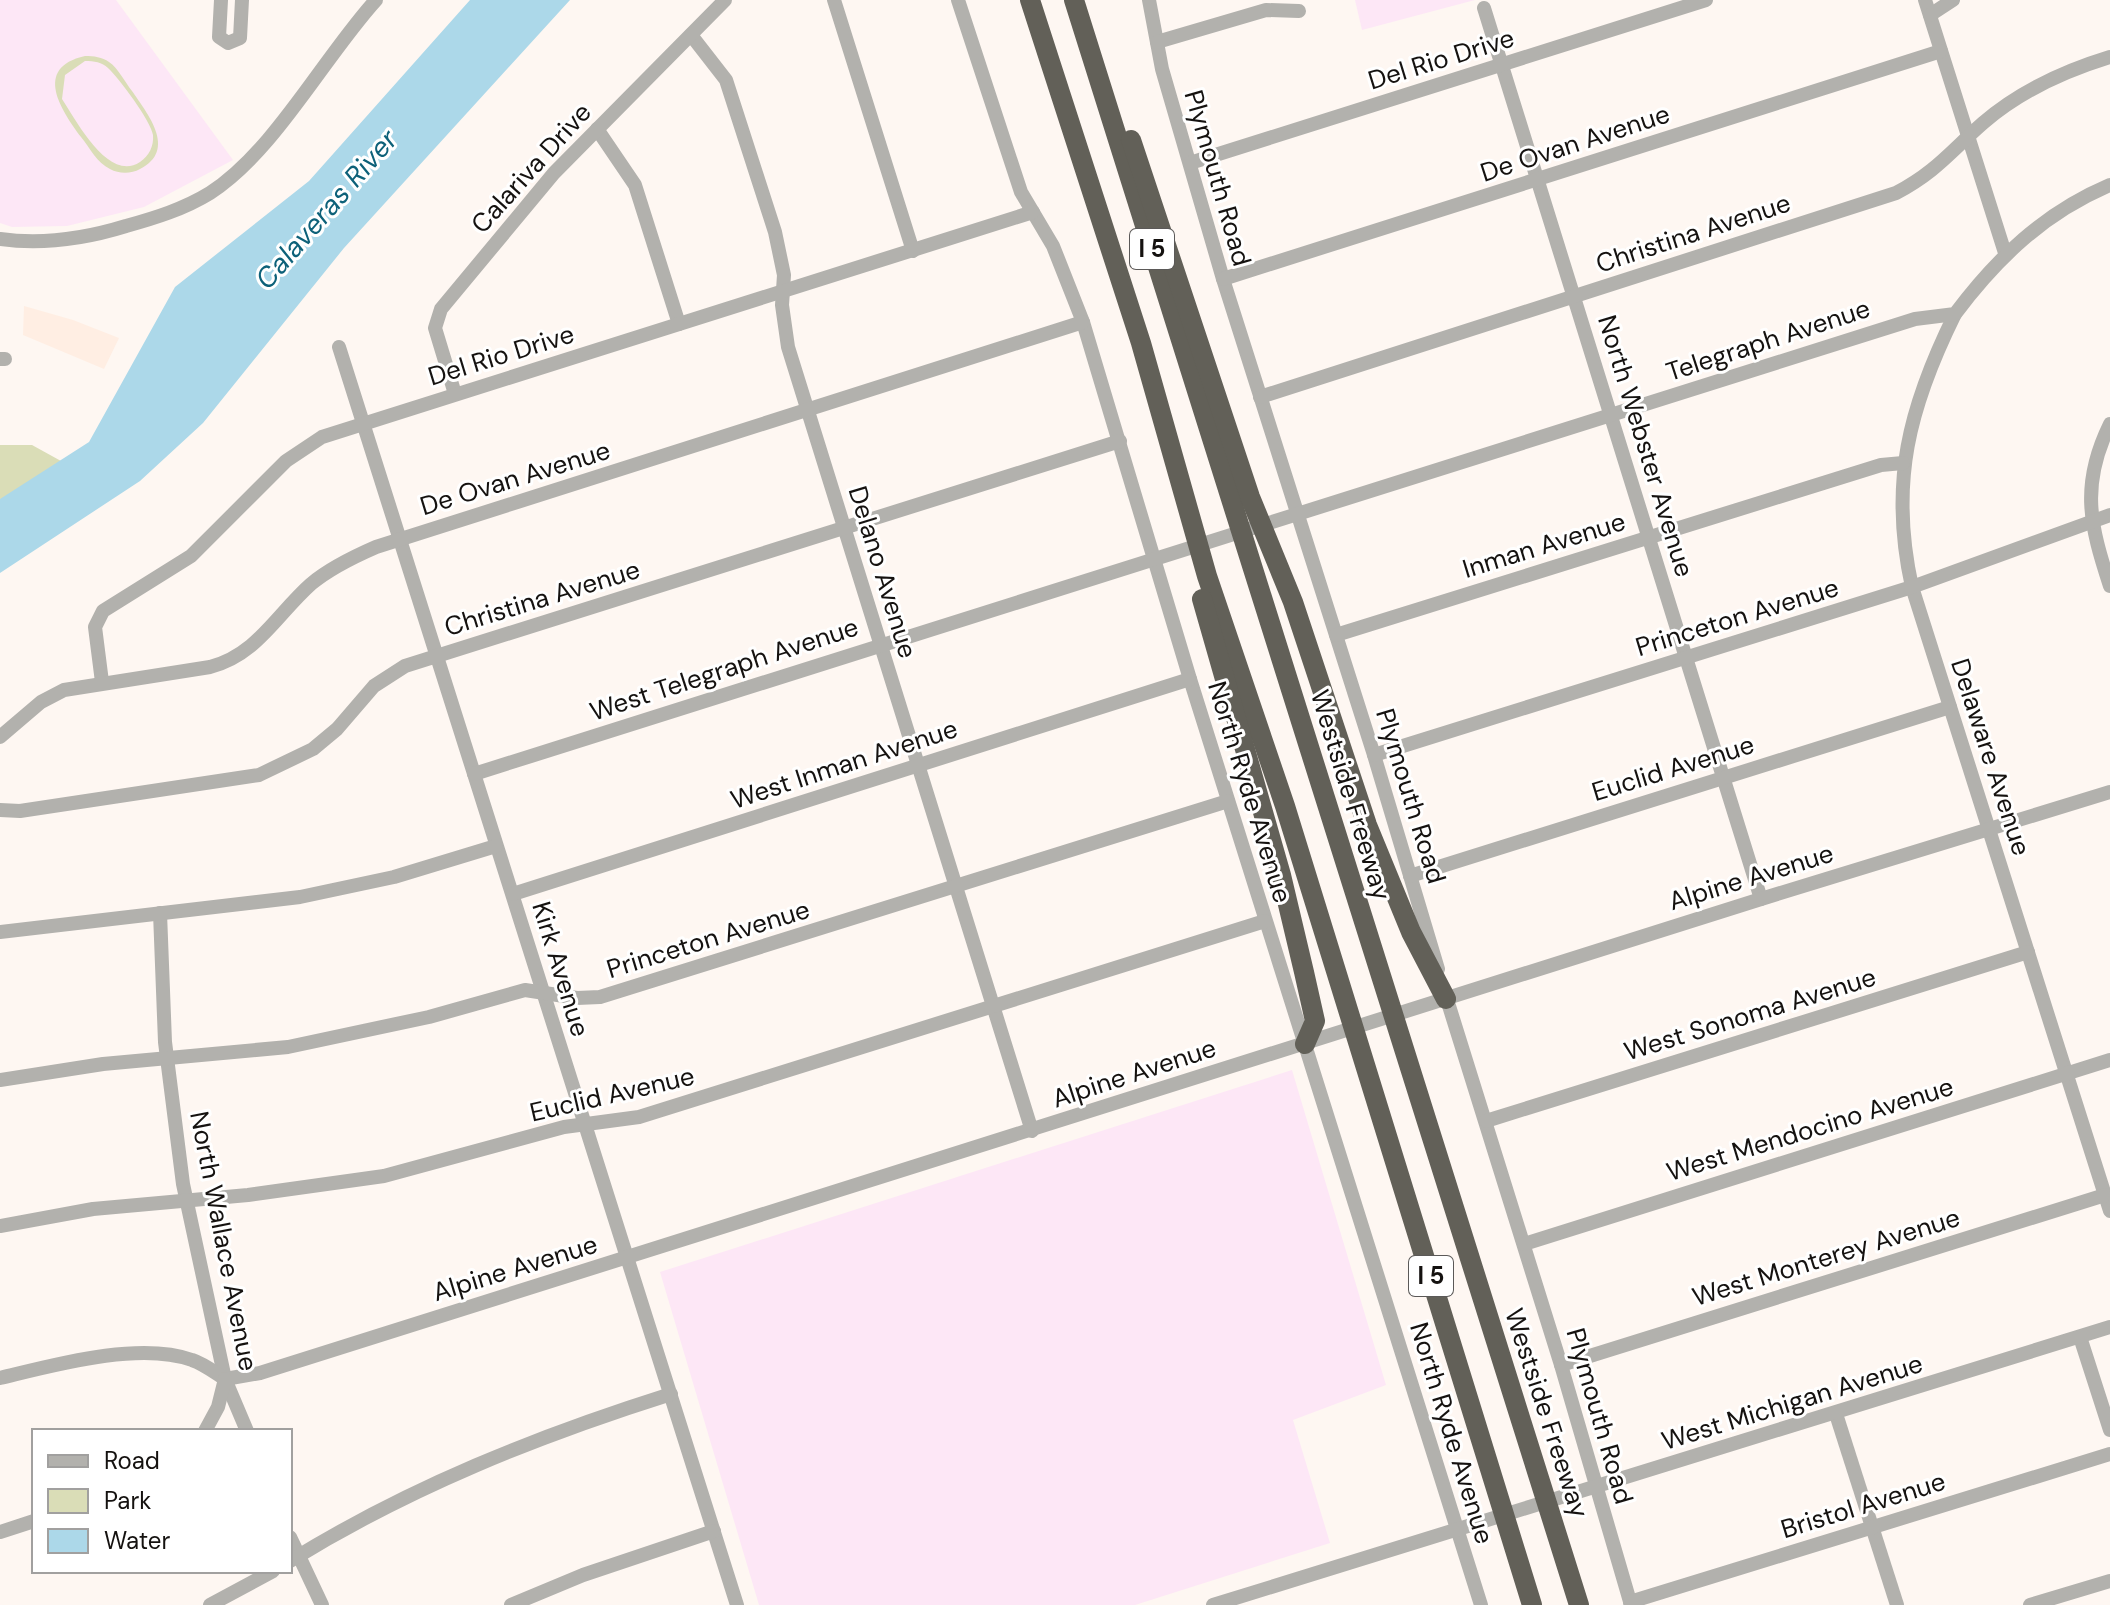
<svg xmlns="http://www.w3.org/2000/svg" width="2110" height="1605" font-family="'DM Sans',sans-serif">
<rect width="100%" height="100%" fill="#fef7f2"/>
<polygon fill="#ffeee3" points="24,306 73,320 119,338 104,369 23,335"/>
<g fill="#fde7f6">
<polygon points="0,0 116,0 233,160 144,207 67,226 12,227 0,223"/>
<polygon points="1355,0 1475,0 1362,30"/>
<polygon points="1292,1070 1386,1385 1293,1420 1330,1543 1135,1605 759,1605 660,1272"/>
</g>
<g fill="#daddb7" fill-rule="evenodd">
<path d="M 85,56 C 94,56 102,57 109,62 C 118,68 125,82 132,91 C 147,113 178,150 140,169 C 131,174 119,174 110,169 C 97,163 90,148 81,137 C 62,111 32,68 85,56 ZM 85,61 C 94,61 102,62 108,68 C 119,78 151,121 153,135 C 154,146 149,156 140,162 C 109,183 77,122 62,99 L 65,75 Z"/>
<polygon points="0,445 32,445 61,461 0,508"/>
</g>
<polygon fill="#acd8e9" points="470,0 570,0 344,248 203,423 140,481 0,573 0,499 89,442 175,287 309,181"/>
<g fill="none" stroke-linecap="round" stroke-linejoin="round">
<g stroke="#b2b1ad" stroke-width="14">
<polyline points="221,0 219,37 228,43 240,38 242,0"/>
<polyline points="834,0 913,251"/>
<polyline points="958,0 1021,192 1053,246 1083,322 1190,679 1481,1605"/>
<polyline points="1149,0 1162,69 1223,279 1374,755 1438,969"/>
<polyline points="1925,0 2005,253"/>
<polyline points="1484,8 1761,899"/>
<polyline points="1930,15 1953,0"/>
<polyline points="691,35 726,80 775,232 784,275 782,305 788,347 1032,1131"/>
<polyline points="1157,42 1266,10 1299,11"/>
<polyline points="597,129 635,185 679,324"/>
<polyline points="1190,163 1706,0"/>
<path d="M 0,239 C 43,245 84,239 126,226 C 155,218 184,209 210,193 C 274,152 324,57 376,0"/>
<polyline points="1223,279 1941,51"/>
<path d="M 1955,314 C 1909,407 1889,483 1912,587 L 2110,1211"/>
<polyline points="339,347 737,1605"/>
<polyline points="0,359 5,359"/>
<polyline points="455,394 435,328 441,309 554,173 725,0"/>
<path d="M 1260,397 L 1896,193 C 1936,172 1951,151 1983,123 C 2020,91 2064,71 2110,57"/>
<path d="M 2110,424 C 2080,485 2090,525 2110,586"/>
<polyline points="1336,635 1881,465 1903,463"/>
<polyline points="102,682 95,627 103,611 191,556 286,461 322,437 1033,212"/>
<path d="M 0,737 L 41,702 L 64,690 L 210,667 C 257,655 277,614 311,584 C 330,568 353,557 376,547 L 1083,322"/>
<polyline points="1374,755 1912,587 2110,515"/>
<path d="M 474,774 L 1915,319 L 1955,314 C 1997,258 2044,213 2110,185"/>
<polyline points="0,810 20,811 259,775 313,749 337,729 374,686 405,666 1120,441"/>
<polyline points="1410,876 1950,707"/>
<polyline points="513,894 1190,679"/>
<polyline points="160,913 165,1042 183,1184 225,1379 247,1431"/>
<polyline points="0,932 300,897 394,877 496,846"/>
<polyline points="1445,993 1561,1365 1631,1605"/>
<polyline points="0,1080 103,1064 288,1047 429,1017 525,990 577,998 600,997 1228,801"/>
<polyline points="1486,1121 2028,952"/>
<polyline points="0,1226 93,1209 248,1195 384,1176 564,1127 639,1117 1265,921"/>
<polyline points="1524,1244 2110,1060"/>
<polyline points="2080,1337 2110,1430"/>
<polyline points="1561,1365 2105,1195"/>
<path d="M 0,1378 C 54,1365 139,1341 192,1360 C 204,1364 214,1372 225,1379"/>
<polyline points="225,1379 260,1373 1761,899 2110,792"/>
<polyline points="1836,1414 1897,1605"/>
<polyline points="205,1431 218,1407 225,1379"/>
<polyline points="0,1532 34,1521"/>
<polyline points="290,1537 322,1605"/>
<path d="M 290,1561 C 410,1487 538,1436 671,1394"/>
<polyline points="1630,1602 2110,1454"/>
<polyline points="210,1605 273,1571"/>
<polyline points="511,1605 583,1575 714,1531"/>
<polyline points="1213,1605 2110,1327"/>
<polyline points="2030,1605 2110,1581"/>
</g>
<g stroke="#626058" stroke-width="20">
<polyline points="1030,0 1141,343 1207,576 1285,806 1532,1605"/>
<polyline points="1074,0 1579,1605"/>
<polyline points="1131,140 1250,497 1293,602 1367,825 1411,932 1446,999"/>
<polyline points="1202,599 1281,875 1304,972 1315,1021 1305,1044"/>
</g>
</g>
<g text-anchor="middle" stroke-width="6" stroke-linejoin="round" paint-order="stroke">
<g fill="#fff" stroke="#5b5958" stroke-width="2">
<rect x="1130" y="229" width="44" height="40" rx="6"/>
<rect x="1409" y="1256" width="44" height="40" rx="6"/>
</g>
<g font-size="24" font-weight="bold" fill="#151210">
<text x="1152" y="257">I 5</text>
<text x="1431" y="1284">I 5</text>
</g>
<g font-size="26" fill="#151210" stroke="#fff">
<text transform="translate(1441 59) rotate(-17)" y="9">Del Rio Drive</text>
<text transform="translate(1575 143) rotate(-18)" y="9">De Ovan Avenue</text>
<text transform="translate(531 168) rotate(-48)" y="9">Calariva Drive</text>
<text transform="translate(1218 178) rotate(74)" y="9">Plymouth Road</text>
<text transform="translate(1693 233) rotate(-18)" y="9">Christina Avenue</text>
<text transform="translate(1768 340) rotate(-18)" y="9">Telegraph Avenue</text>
<text transform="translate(501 355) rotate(-17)" y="9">Del Rio Drive</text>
<text transform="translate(1646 446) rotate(73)" y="9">North Webster Avenue</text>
<text transform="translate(515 478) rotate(-17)" y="9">De Ovan Avenue</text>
<text transform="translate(1544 545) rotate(-17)" y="9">Inman Avenue</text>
<text transform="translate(883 572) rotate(73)" y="9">Delano Avenue</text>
<text transform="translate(542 598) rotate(-17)" y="9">Christina Avenue</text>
<text transform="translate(1737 617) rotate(-17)" y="9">Princeton Avenue</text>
<text transform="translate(724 669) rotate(-18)" y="9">West Telegraph Avenue</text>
<text transform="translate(1991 757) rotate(72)" y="9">Delaware Avenue</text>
<text transform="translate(844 764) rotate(-18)" y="9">West Inman Avenue</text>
<text transform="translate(1673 768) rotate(-17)" y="9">Euclid Avenue</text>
<text transform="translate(1250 792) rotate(73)" y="9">North Ryde Avenue</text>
<text transform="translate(1351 795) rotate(73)" y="9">Westside Freeway</text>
<text transform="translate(1411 796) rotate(73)" y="9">Plymouth Road</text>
<text transform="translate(1751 877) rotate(-17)" y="9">Alpine Avenue</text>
<text transform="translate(708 939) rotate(-17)" y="9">Princeton Avenue</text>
<text transform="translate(561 969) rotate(73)" y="9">Kirk Avenue</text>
<text transform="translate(1750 1014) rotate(-17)" y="9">West Sonoma Avenue</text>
<text transform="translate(1134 1073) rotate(-18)" y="9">Alpine Avenue</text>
<text transform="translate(612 1094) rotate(-13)" y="9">Euclid Avenue</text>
<text transform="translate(1810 1129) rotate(-17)" y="9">West Mendocino Avenue</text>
<text transform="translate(224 1241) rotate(79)" y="9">North Wallace Avenue</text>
<text transform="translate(1826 1257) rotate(-17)" y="9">West Monterey Avenue</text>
<text transform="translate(515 1268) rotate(-17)" y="9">Alpine Avenue</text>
<text transform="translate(1792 1402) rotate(-17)" y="9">West Michigan Avenue</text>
<text transform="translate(1547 1413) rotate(72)" y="9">Westside Freeway</text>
<text transform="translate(1600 1416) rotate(74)" y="9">Plymouth Road</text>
<text transform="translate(1452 1433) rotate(73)" y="9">North Ryde Avenue</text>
<text transform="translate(1863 1505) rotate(-17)" y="9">Bristol Avenue</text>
</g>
<g font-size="28" font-style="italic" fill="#0d6179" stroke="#fff">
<text transform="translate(326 209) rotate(-49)" y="10">Calaveras River</text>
</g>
</g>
<rect x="32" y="1429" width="260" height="144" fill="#ffffff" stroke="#a1a09f" stroke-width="2"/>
<rect x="48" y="1455" width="40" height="12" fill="#b2b1ad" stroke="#a1a09f" stroke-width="2"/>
<text x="104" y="1469" font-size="24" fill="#151210">Road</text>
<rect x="48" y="1489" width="40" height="24" fill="#daddb7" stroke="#a1a09f" stroke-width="2"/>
<text x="104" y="1509" font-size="24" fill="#151210">Park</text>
<rect x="48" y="1529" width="40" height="24" fill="#acd8e9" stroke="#a1a09f" stroke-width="2"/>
<text x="104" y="1549" font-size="24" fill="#151210">Water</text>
</svg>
